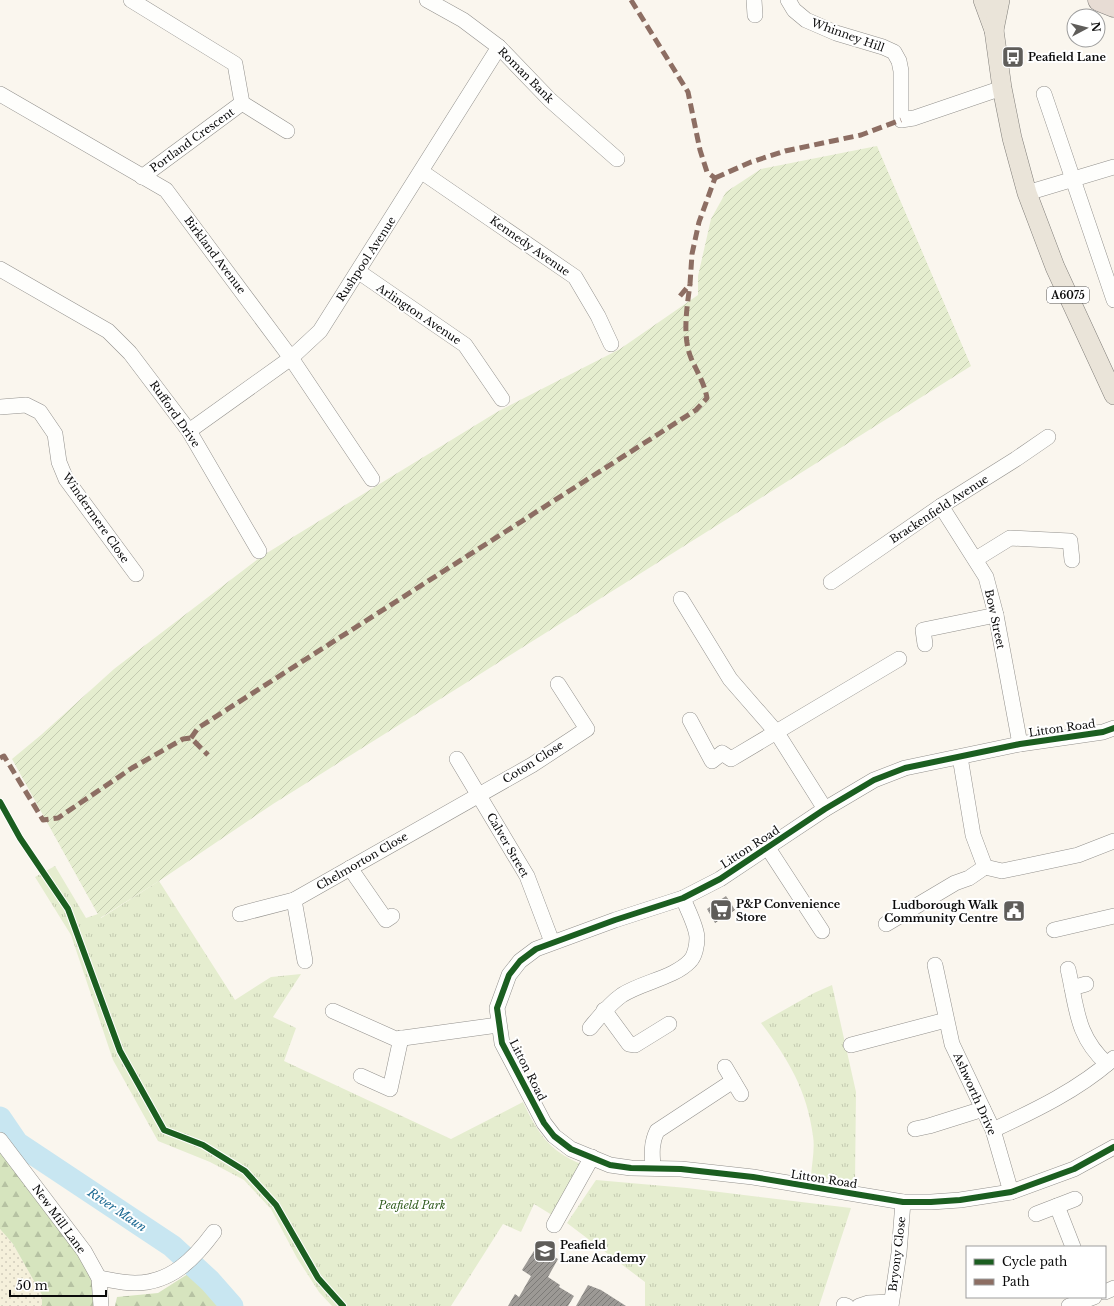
<svg xmlns="http://www.w3.org/2000/svg" width="1114" height="1306" font-family="'Libre Baskerville',serif">
<defs>
<pattern id="farmland-dots" width="8" height="8" patternUnits="userSpaceOnUse"><rect width="8" height="8" fill="#f5f0db"/><path d="M2 2h.1M6 6h.1" fill="none" stroke="#d1ccbb" stroke-width="1.8" stroke-linecap="round"/></pattern>
<pattern id="grass-tufts" width="24" height="20" patternUnits="userSpaceOnUse"><rect width="24" height="20" fill="#e5edcf"/><path d="M3 7l-1-3M5 7V3M7 7l1-3M15 17l-1-3M17 17v-4M19 17l1-3" fill="none" stroke="#c3cab0"/></pattern>
<pattern id="forest-firs" width="22" height="20" patternUnits="userSpaceOnUse"><rect width="22" height="20" fill="#d6e4be"/><path d="M5 1l3.5 6h-7zM16 11l3.5 6h-7z" fill="#b6c2a2"/></pattern>
<pattern id="garden-furrows" width="10" height="10" patternUnits="userSpaceOnUse"><rect width="10" height="10" fill="#e5edcf"/><path d="M-1 1l2-2M0 10L10 0M9 11l2-2" fill="none" stroke="#c3cab0"/></pattern>
<pattern id="building-hatch" width="6" height="6" patternUnits="userSpaceOnUse"><rect width="6" height="6" fill="#9c9995"/><path d="M-1 1l2-2M0 6l6-6M5 7l2-2" fill="none" stroke="#7d7b78"/></pattern>
</defs>
<rect width="100%" height="100%" fill="#faf6ee"/>
<polygon fill="url(#farmland-dots)" points="0,1229 13,1244 42,1295 42,1306 0,1306"/>
<g fill="url(#grass-tufts)">
<path d="M 55,866 L 86,918 L 98,914 L 101,918 L 159,881 L 235,1000 L 271,977 L 301,974 L 273,1017 L 296,1028 L 284,1061 L 451,1139 L 523,1102 C 537,1132 549,1151 581,1164 L 552,1215 L 534,1204 L 521,1232 L 503,1224 L 451,1306 L 332,1306 L 319,1292 L 297,1258 L 271,1209 L 244,1180 L 210,1162 L 158,1141 L 113,1060 L 71,935 L 35,877 Z"/>
<path d="M 832,985 L 856,1092 L 855,1183 L 811,1176 C 812,1163 815,1148 813,1136 C 807,1090 788,1059 761,1023 L 814,993 Z"/>
<polygon points="596,1180 687,1188 851,1208 819,1306 645,1306 645,1282 567,1223"/>
</g>
<g fill="url(#forest-firs)">
<polygon points="0,1149 88,1264 97,1306 42,1306 42,1295 13,1244 0,1229"/>
<polygon points="191,1272 219,1306 115,1306 117,1297 158,1293"/>
</g>
<polygon fill="url(#garden-furrows)" points="877,146 971,366 273,804 159,881 100,918 12,759 41,735 114,669 262,556 497,412 620,349 698,295 698,276 711,219 726,192 761,169"/>
<g fill="none" stroke-linecap="round" stroke-linejoin="round">
<polyline stroke="#c8e6f1" stroke-width="23" points="0,1118 17,1143 172,1246 210,1281 232,1306"/>
</g>
<g fill="url(#building-hatch)">
<polygon points="726,896 735,910 715,923 707,909"/>
<polygon points="537,1246 558,1259 548,1277 560,1285 559,1287 574,1296 568,1306 508,1306 515,1294 519,1297 531,1276 522,1270"/>
<polygon points="588,1285 601,1290 626,1306 576,1306"/>
</g>
<g fill="none" stroke-linecap="round" stroke-linejoin="round">
<g stroke="#93918d" stroke-width="16">
<g id="minor">
<polyline points="131,0 235,64 242,103 287,131"/>
<polyline points="427,0 463,20 499,47 550,100 617,159"/>
<polyline points="754,0 755,15"/>
<polyline points="788,0 794,10 806,20 836,33 883,47 894,52 899,61 901,71 901,120 914,118 1002,88"/>
<polyline points="0,94 166,190 291,358 372,479"/>
<polyline points="1044,94 1114,300"/>
<polyline points="422,172 575,277 598,316 611,344"/>
<polyline points="142,177 242,103"/>
<polyline points="1027,193 1114,167"/>
<polyline points="0,269 108,331 130,353 189,431 259,551"/>
<polyline points="359,272 465,345 502,399"/>
<polyline points="0,407 26,405 40,412 55,434 59,462 66,479 136,574"/>
<polyline points="189,431 291,358 320,331 499,47"/>
<polyline points="941,506 986,577 996,615 1020,744"/>
<polyline points="976,559 1010,538 1070,541 1072,560"/>
<polyline points="831,582 941,506 1016,459 1048,437"/>
<polyline points="681,599 730,679 777,733 825,809"/>
<polyline points="925,644 923,630 996,615"/>
<polyline points="690,720 712,761 722,753 731,759 899,659"/>
<polyline points="1114,728 1103,732 1020,744 905,768 874,780 825,809 720,879 683,898 615,920 536,949 520,961 509,975 497,1008 502,1043 544,1123 554,1136 571,1149 610,1165 631,1168 681,1169 753,1177 903,1202 931,1202 960,1200 1011,1192 1074,1169 1114,1147"/>
<polyline points="960,757 973,835 985,867 1002,871 1078,855 1114,841"/>
<polyline points="457,759 527,876 552,942"/>
<polyline points="768,848 822,931"/>
<polyline points="350,868 386,920 392,916"/>
<polyline points="294,900 305,961"/>
<polyline points="240,914 294,900 532,765 587,729 558,684"/>
<polyline points="886,924 955,883 969,878 985,867"/>
<polyline points="1054,930 1114,916"/>
<polyline points="935,965 952,1044 993,1130 1011,1192"/>
<path d="M 1068,969 C 1077,1008 1076,1036 1107,1064"/>
<polyline points="1072,988 1086,984"/>
<polyline points="604,1010 629,1044 635,1045 669,1024"/>
<polyline points="333,1011 396,1039 498,1025"/>
<path d="M 590,1028 C 600,1016 609,1004 622,995 C 642,982 674,978 690,961 C 695,956 697,945 697,938 C 697,927 687,909 683,898"/>
<polyline points="851,1045 946,1020"/>
<polyline points="725,1067 741,1094"/>
<polyline points="361,1076 390,1089 401,1038"/>
<polyline points="915,1129 929,1126 983,1109"/>
<path d="M 993,1130 C 1034,1111 1080,1089 1114,1058"/>
<polyline points="0,1140 84,1251 99,1278 101,1306"/>
<path d="M 653,1167 C 652,1154 651,1143 657,1131 L 733,1081"/>
<polyline points="1057,1206 1073,1247"/>
<polyline points="1036,1214 1075,1199"/>
<polyline points="554,1225 592,1157"/>
<path d="M 99,1278 C 111,1280 123,1283 135,1283 C 171,1283 194,1259 214,1232"/>
<polyline points="1105,1292 1114,1288"/>
<polyline points="844,1305 847,1306"/>
<polyline points="859,1306 868,1303 891,1302"/>
<polyline points="891,1306 899,1253 903,1202"/>
<polyline points="1069,1306 1094,1297"/>
</g>
</g>
<g stroke="#807e7a" stroke-width="20">
<g id="major">
<polyline points="983,0 994,30 1002,88 1012,138 1027,193 1055,267 1114,395"/>
<polyline points="994,30 1000,0"/>
</g>
</g>
<g stroke="#807e7a" stroke-width="23">
<polyline id="highway" points="1099,0 1114,6"/>
</g>
<use href="#minor" stroke="#fefefc" stroke-width="15"/>
<use href="#major" stroke="#eae4d9" stroke-width="19"/>
<use href="#highway" stroke="#e7dcd4" stroke-width="22"/>
<g stroke="#8d6e63" stroke-width="5" stroke-dasharray="10 5" stroke-linecap="butt">
<polyline points="631,0 688,92 700,150 707,172 715,178"/>
<polyline points="715,178 751,162 785,151 861,135 901,120"/>
<polyline points="680,296 690,284 692,254 699,222 715,178"/>
<path d="M 191,738 L 198,728 L 696,410 L 707,398 C 704,382 697,372 691,358 C 682,336 687,307 690,284"/>
<polyline points="0,758 4,756 43,820 58,818 132,768 183,739 191,738 208,755"/>
</g>
<g stroke="#fff" stroke-width="8">
<g id="cycleway">
<polyline points="1114,728 1103,732 1020,744 905,768 874,780 825,809 720,879 683,898 615,920 536,949 520,961 509,975 497,1008 502,1043 544,1123 554,1136 571,1149 610,1165 631,1168 681,1169 753,1177 903,1202 931,1202 960,1200 1011,1192 1074,1169 1114,1147"/>
<polyline points="0,802 20,838 68,909 120,1051 164,1130 203,1145 245,1171 276,1205 318,1278 343,1306"/>
</g>
</g>
<use href="#cycleway" stroke="#1b5e20" stroke-width="6"/>
</g>
<defs>
<g id="bus-square" transform="scale(1.15)"><rect x="-9" y="-9" width="18" height="18" rx="4" fill="#5f5d5a" stroke="#fff"/><path d="M-5-6H5V4H4V6H2V4H-2V6H-4V4H-5ZM-3.5-4V0h7V-4ZM-3.5 1.2v1.5H-2V1.2ZM2 1.2v1.5H3.5V1.2Z" fill="#fff"/></g>
<g id="supermarket-square" transform="scale(1.15)"><rect x="-9" y="-9" width="18" height="18" rx="4" fill="#5f5d5a" stroke="#fff"/><path d="M-6-5.5h2.5l.6 2H6L4.5 2H-2.5L-4.4-4H-6ZM-1.5 3.2a1.3 1.3 0 1 0 .1 0ZM3 3.2a1.3 1.3 0 1 0 .1 0Z" fill="#fff"/></g>
<g id="civic-square" transform="scale(1.15)"><rect x="-9" y="-9" width="18" height="18" rx="4" fill="#5f5d5a" stroke="#fff"/><path d="M-.6-6.5H3V-4.5H.6V-3L4-1V1h2V6H-6V1h2V-1L-.6-3ZM-1.2 2.5V6h2.4V2.5Z" fill="#fff"/></g>
<g id="school-square" transform="scale(1.15)"><rect x="-9" y="-9" width="18" height="18" rx="4" fill="#5f5d5a" stroke="#fff"/><path d="M0-5L7-2L0 1L-7-2ZM-4 1L0 2.5L4 1V4Q0 6-4 4Z" fill="#fff"/></g>
</defs>
<g fill-rule="evenodd">
<use href="#bus-square" x="1013" y="57"/>
<use href="#supermarket-square" x="721" y="910"/>
<use href="#civic-square" x="1014" y="911"/>
<use href="#school-square" x="545" y="1251"/>
</g>
<g text-anchor="middle" stroke-width="4" stroke-linejoin="round" paint-order="stroke">
<rect fill="#fff" stroke="#545454" stroke-width="1" x="1047" y="287" width="42" height="16" rx="3"/>
<g font-size="10" font-weight="bold" fill="#0b0b0b">
<text x="1068" y="299">A6075</text>
</g>
<g font-size="11" fill="#0b0b0b" stroke="#fff">
<text transform="translate(848 35) rotate(20)" y="4">Whinney Hill</text>
<text transform="translate(526 75) rotate(45)" y="4">Roman Bank</text>
<text transform="translate(192 140) rotate(-36)" y="4">Portland Crescent</text>
<text transform="translate(530 246) rotate(35)" y="4">Kennedy Avenue</text>
<text transform="translate(215 255) rotate(53)" y="4">Birkland Avenue</text>
<text transform="translate(366 259) rotate(-57)" y="4">Rushpool Avenue</text>
<text transform="translate(419 314) rotate(34)" y="4">Arlington Avenue</text>
<text transform="translate(175 414) rotate(55)" y="4">Rufford Drive</text>
<text transform="translate(939 509) rotate(-33)" y="4">Brackenfield Avenue</text>
<text transform="translate(96 518) rotate(55)" y="4">Windermere Close</text>
<text transform="translate(995 619) rotate(78)" y="4">Bow Street</text>
<text transform="translate(1062 728) rotate(-8)" y="4">Litton Road</text>
<text transform="translate(533 762) rotate(-32)" y="4">Coton Close</text>
<text transform="translate(508 845) rotate(60)" y="4">Calver Street</text>
<text transform="translate(750 847) rotate(-33)" y="4">Litton Road</text>
<text transform="translate(362 861) rotate(-30)" y="4">Chelmorton Close</text>
<text transform="translate(528 1070) rotate(63)" y="4">Litton Road</text>
<text transform="translate(975 1094) rotate(66)" y="4">Ashworth Drive</text>
<text transform="translate(824 1179) rotate(9)" y="4">Litton Road</text>
<text transform="translate(59 1219) rotate(54)" y="4">New Mill Lane</text>
<text transform="translate(897 1254) rotate(-83)" y="4">Bryony Close</text>
</g>
<g font-size="11" font-weight="bold" fill="#0b0b0b" stroke="#fff" text-anchor="start">
<text x="1028" y="61">Peafield Lane</text>
<text x="736" y="908">P&amp;P Convenience<tspan x="736" dy="13">Store</tspan></text>
<text x="998" y="909" text-anchor="end">Ludborough Walk<tspan x="998" dy="13">Community Centre</tspan></text>
<text x="560" y="1249">Peafield<tspan x="560" dy="13">Lane Academy</tspan></text>
</g>
<g font-size="11" font-style="italic" fill="#325d20" stroke="#fff">
<text x="412" y="1209">Peafield Park</text>
</g>
<g font-size="12" font-style="italic" fill="#1d6a93" stroke="#fff">
<text transform="translate(117 1210) rotate(34)" y="4">River Maun</text>
</g>
</g>
<rect x="966" y="1246" width="140" height="52" fill="#ffffff" stroke="#9d9d9d"/>
<rect x="974" y="1259" width="20" height="6" fill="#1b5e20" stroke="#9d9d9d"/>
<text x="1002" y="1266" font-size="12" fill="#0b0b0b">Cycle path</text>
<rect x="974" y="1279" width="20" height="6" fill="#8d6e63" stroke="#9d9d9d"/>
<text x="1002" y="1286" font-size="12" fill="#0b0b0b">Path</text>
<g transform="translate(1086 28) rotate(83)"><circle r="19" fill="#ffffff" stroke="#9d9d9d"/>
<path d="M0-3L7 15L0 10L-7 15Z" fill="#5f5d5a"/>
<text y="-6" font-size="11" font-weight="bold" text-anchor="middle" fill="#0b0b0b">N</text>
</g>
<path d="M10 1290v6h96v-6" fill="none" stroke="#0b0b0b" stroke-width="2"/>
<text x="16" y="1290" font-size="12" fill="#0b0b0b" stroke="#ffffff" stroke-width="3" paint-order="stroke">50 m</text>
</svg>
